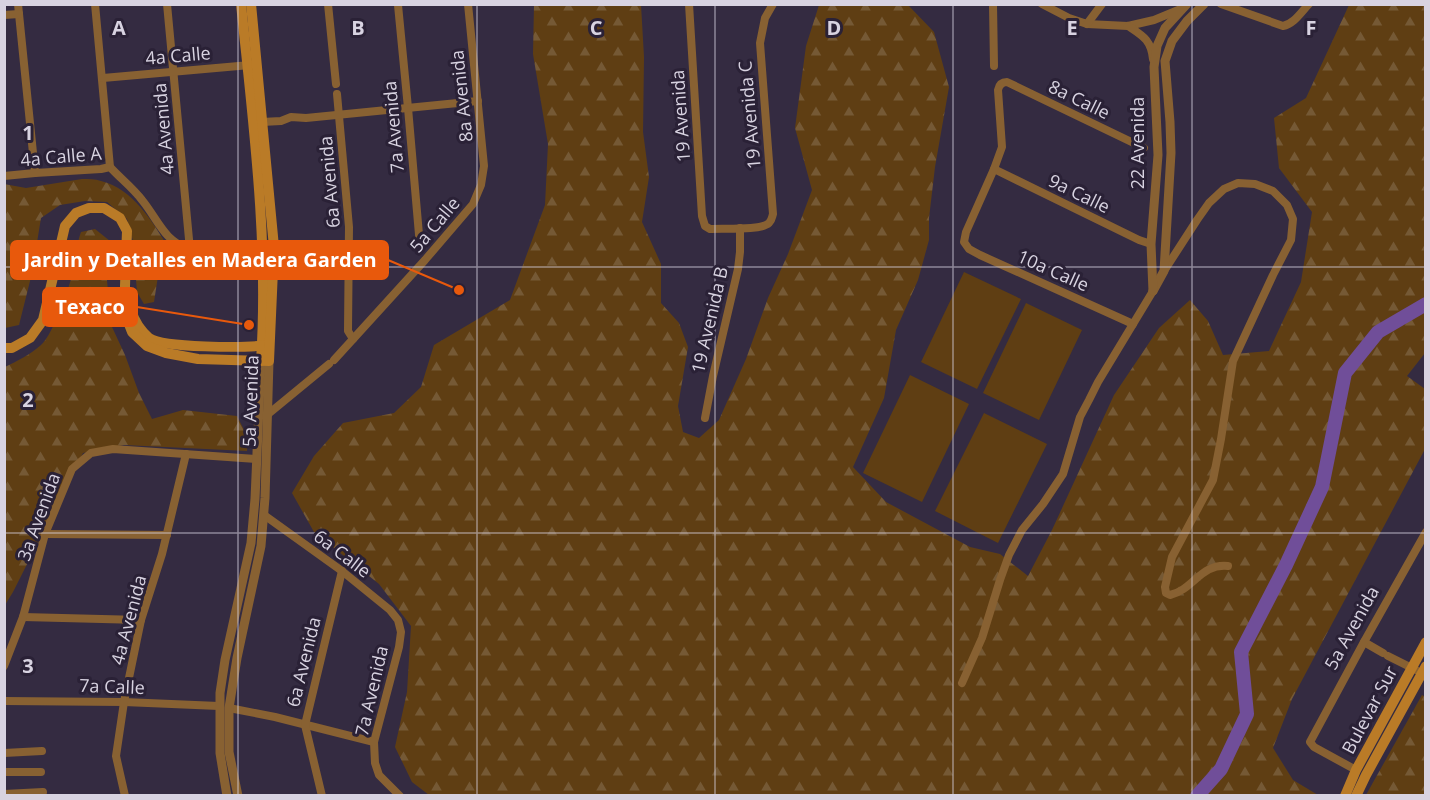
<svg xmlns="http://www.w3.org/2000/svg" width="1430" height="800" font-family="'Open Sans',sans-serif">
<defs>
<pattern id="forest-firs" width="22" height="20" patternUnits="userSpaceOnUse" patternTransform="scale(1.5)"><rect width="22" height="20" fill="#5f3e13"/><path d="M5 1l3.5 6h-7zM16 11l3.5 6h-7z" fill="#755935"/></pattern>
</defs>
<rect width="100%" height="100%" fill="#342b41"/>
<g fill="url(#forest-firs)">
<polygon points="534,5 641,5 644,57 643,132 649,177 642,222 661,264 661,303 679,323 688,347 678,406 683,432 699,438 719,420 746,359 768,298 788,254 812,190 795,128 806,46 819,5 908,5 934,32 949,87 935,167 929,218 929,240 918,280 896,330 884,398 853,467 886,502 970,547 1000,554 1028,576 1052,530 1114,395 1159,328 1190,300 1208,321 1223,355 1269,351 1301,282 1312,212 1279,168 1274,118 1306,98 1349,5 1425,5 1425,353 1407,376 1425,389 1425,449 1292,699 1273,748 1293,780 1318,795 429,795 412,782 395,747 407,692 411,626 379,584 314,532 292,493 314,456 343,423 394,413 421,387 434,345 510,300 545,205 548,144 533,54"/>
<path d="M 82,179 C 88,179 95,179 101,181 C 133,189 152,221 168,247 L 158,276 L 154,302 L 144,304 L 137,292 L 133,241 L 127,219 L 107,202 L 85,201 L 60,205 L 41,218 L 32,273 L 19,325 L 5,328 L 4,184 L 26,188 Z"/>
<path d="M 95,229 L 110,241 L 107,281 L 112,327 L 125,355 L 139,393 L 152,419 L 183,410 L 237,416 L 248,438 L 247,451 L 124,445 L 83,453 L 13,592 L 5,605 L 5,367 C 17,361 30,355 41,345 C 53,335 70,285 74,269 C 77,256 76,246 81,232 Z"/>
<polygon points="1422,695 1426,697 1425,795 1366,795"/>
</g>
<g fill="#5f3e13">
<polygon points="964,272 1021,299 977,389 921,362"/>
<polygon points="1026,303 1082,330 1039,420 983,393"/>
<polygon points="910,375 969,404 922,502 863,473"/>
<polygon points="984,413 1047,444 998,543 935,511"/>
</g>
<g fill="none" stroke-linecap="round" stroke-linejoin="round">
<polyline stroke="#704e99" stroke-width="14" points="1197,796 1221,769 1247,714 1241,652 1286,565 1322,487 1345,373 1378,332 1426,304"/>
<g stroke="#886132" stroke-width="8">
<polyline points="18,4 35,173"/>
<polyline points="95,4 110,167"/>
<polyline points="167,4 190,250"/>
<polyline points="328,4 336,84"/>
<path d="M 689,4 L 702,216 L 705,226 L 710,229 C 722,228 761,231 769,223 C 772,220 772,217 773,214 L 760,43 L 765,18 L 773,4"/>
<polyline points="993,4 994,66"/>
<polyline points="1042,4 1069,18 1087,24 1128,26 1154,20 1183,8"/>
<path d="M 1221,4 L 1283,26 C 1294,24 1301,12 1309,4"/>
<polyline points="398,5 408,108 420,246"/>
<polyline points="4,15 19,14"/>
<polyline points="1087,24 1102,4"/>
<path d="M 1128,26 C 1143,36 1151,40 1153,59"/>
<polyline points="103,78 250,65"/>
<polyline points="337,94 349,227 348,331 353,339"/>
<polyline points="262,122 281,121 291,117 306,118 478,101"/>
<polyline points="994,169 1139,240 1151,244"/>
<path d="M 4,176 L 35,173 L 101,169 L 110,167 C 120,178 133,188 142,200 C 159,221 163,240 190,250 L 262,255"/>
<path d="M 1164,271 L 1197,220 L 1209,203 L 1224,189 L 1238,183 L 1255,184 L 1273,191 L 1287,205 L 1293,219 L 1291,240 L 1273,275 L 1233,361 L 1221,439 L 1213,480 L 1172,557 L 1165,587 L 1166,593 L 1170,595 C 1193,590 1201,563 1228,566"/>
<path d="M 1133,324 L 980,255 L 969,249 L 964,242 L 966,232 L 994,169 L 1002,147 L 998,90 C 999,85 1002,82 1007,82 L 1144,148"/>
<polyline points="334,360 425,260 473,204 481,185 484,166 468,4"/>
<polyline points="267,415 329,364"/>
<polyline points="705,418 713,376 738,269 740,252 740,228"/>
<polyline points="264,515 342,571 390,610 398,620 401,632 399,647 374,742 375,763 379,775 400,796"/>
<polyline points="45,534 167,535"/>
<polyline points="23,617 141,620"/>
<polyline points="1364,642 1383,653"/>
<polyline points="1388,656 1416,670"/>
<polyline points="4,666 23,617 45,534 72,469 91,453 113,449 257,459"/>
<polyline points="962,683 982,638 1000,580 1009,555 1022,530 1043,504 1063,474 1080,417 1089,400 1098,382 1153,291"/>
<polyline points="4,701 124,702 219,706"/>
<polyline points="229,708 275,717 374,742"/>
<polyline points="4,753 42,751"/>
<polyline points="1356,770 1314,747 1310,742 1364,642 1426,532"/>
<polyline points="4,772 41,772"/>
<polyline points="4,794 43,792"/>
<polyline points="125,796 116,756 124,702 141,620 162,554 186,454"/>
<polyline points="322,796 305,725 342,571"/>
</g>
<g stroke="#886132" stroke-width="9">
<polyline points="1153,291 1164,271 1171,153 1170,122 1165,61 1172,41 1187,21 1204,4"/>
<polyline points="1153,291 1151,244 1158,155 1154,67 1157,46 1165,28 1187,4"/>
<polyline points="227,796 220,753 220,693 225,660 251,543 255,499 261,361"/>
<polyline points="238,796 229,752 229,708 237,658 261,546 265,498 269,361"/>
</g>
<g stroke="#ba7b27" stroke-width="10">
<path d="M 241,4 C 253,122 269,242 261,361"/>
<path d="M 131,310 C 134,320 141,331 149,338 C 162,348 247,348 267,345"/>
<polyline points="4,348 12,348 30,338 43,320 65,226 76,213 89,208 104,208 120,218 127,231 125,286 125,314 132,332 147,346 166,353 198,359 269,361 274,247 251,4"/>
<polyline points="1345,796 1356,770 1426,642"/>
<polyline points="1356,796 1366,775 1426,666"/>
</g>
</g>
<path fill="none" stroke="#d8d3e1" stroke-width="1.5" stroke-opacity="0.55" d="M 238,4 L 238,796M 477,4 L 477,796M 715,4 L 715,796M 953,4 L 953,796M 1192,4 L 1192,796M 4,267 L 1426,267M 4,533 L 1426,533"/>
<g text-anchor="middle" stroke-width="6" stroke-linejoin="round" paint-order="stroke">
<g font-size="18" fill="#d8d3e1" stroke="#2a2136">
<text transform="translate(178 56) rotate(-5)" y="6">4a Calle</text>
<text transform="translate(462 96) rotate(-96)" y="6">8a Avenida</text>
<text transform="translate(1079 100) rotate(26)" y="6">8a Calle</text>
<text transform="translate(750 115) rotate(-95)" y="6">19 Avenida C</text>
<text transform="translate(681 116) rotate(-94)" y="6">19 Avenida</text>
<text transform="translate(394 127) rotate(-95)" y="6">7a Avenida</text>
<text transform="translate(164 129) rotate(-95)" y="6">4a Avenida</text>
<text transform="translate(1138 143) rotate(-90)" y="6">22 Avenida</text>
<text transform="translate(61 157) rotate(-5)" y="6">4a Calle A</text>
<text transform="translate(330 182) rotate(-95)" y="6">6a Avenida</text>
<text transform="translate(1079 194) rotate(26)" y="6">9a Calle</text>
<text transform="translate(435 225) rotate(-50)" y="6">5a Calle</text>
<text transform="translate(1053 271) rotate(24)" y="6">10a Calle</text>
<text transform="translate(710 320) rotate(-77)" y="6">19 Avenida B</text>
<text transform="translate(251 401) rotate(-88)" y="6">5a Avenida</text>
<text transform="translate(39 517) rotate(-70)" y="6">3a Avenida</text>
<text transform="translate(342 554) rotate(37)" y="6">6a Calle</text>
<text transform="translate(129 620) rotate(-75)" y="6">4a Avenida</text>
<text transform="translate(1352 628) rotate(-61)" y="6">5a Avenida</text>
<text transform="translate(304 662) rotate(-76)" y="6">6a Avenida</text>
<text transform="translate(112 687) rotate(2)" y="6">7a Calle</text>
<text transform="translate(372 691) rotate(-77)" y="6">7a Avenida</text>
<text transform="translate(1370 710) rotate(-62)" y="6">Bulevar Sur</text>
</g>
</g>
<g font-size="20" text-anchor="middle" font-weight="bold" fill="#d8d3e1" stroke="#2a2136" stroke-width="6" stroke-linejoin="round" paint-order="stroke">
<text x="119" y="35">A</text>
<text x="358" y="35">B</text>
<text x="596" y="35">C</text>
<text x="834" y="35">D</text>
<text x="1072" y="35">E</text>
<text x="1311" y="35">F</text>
<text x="28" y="140">1</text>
<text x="28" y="407">2</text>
<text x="28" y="673">3</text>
</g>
<path fill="none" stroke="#e8590c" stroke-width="2" d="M459 290L388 260M249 325L137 307"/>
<g fill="#e8590c" stroke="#2a2136" stroke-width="2">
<circle cx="459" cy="290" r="6"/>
<circle cx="249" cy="325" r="6"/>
</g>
<g fill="#e8590c" stroke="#e8590c" stroke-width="2">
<rect x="11" y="241" width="377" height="38" rx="6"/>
<rect x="43" y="288" width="94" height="38" rx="6"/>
</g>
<g font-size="20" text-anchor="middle" font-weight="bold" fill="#fff">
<text x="200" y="267">Jardin y Detalles en Madera Garden</text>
<text x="90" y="314">Texaco</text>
</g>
<rect width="1430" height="800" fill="none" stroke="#d8d3e1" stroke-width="12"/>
</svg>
